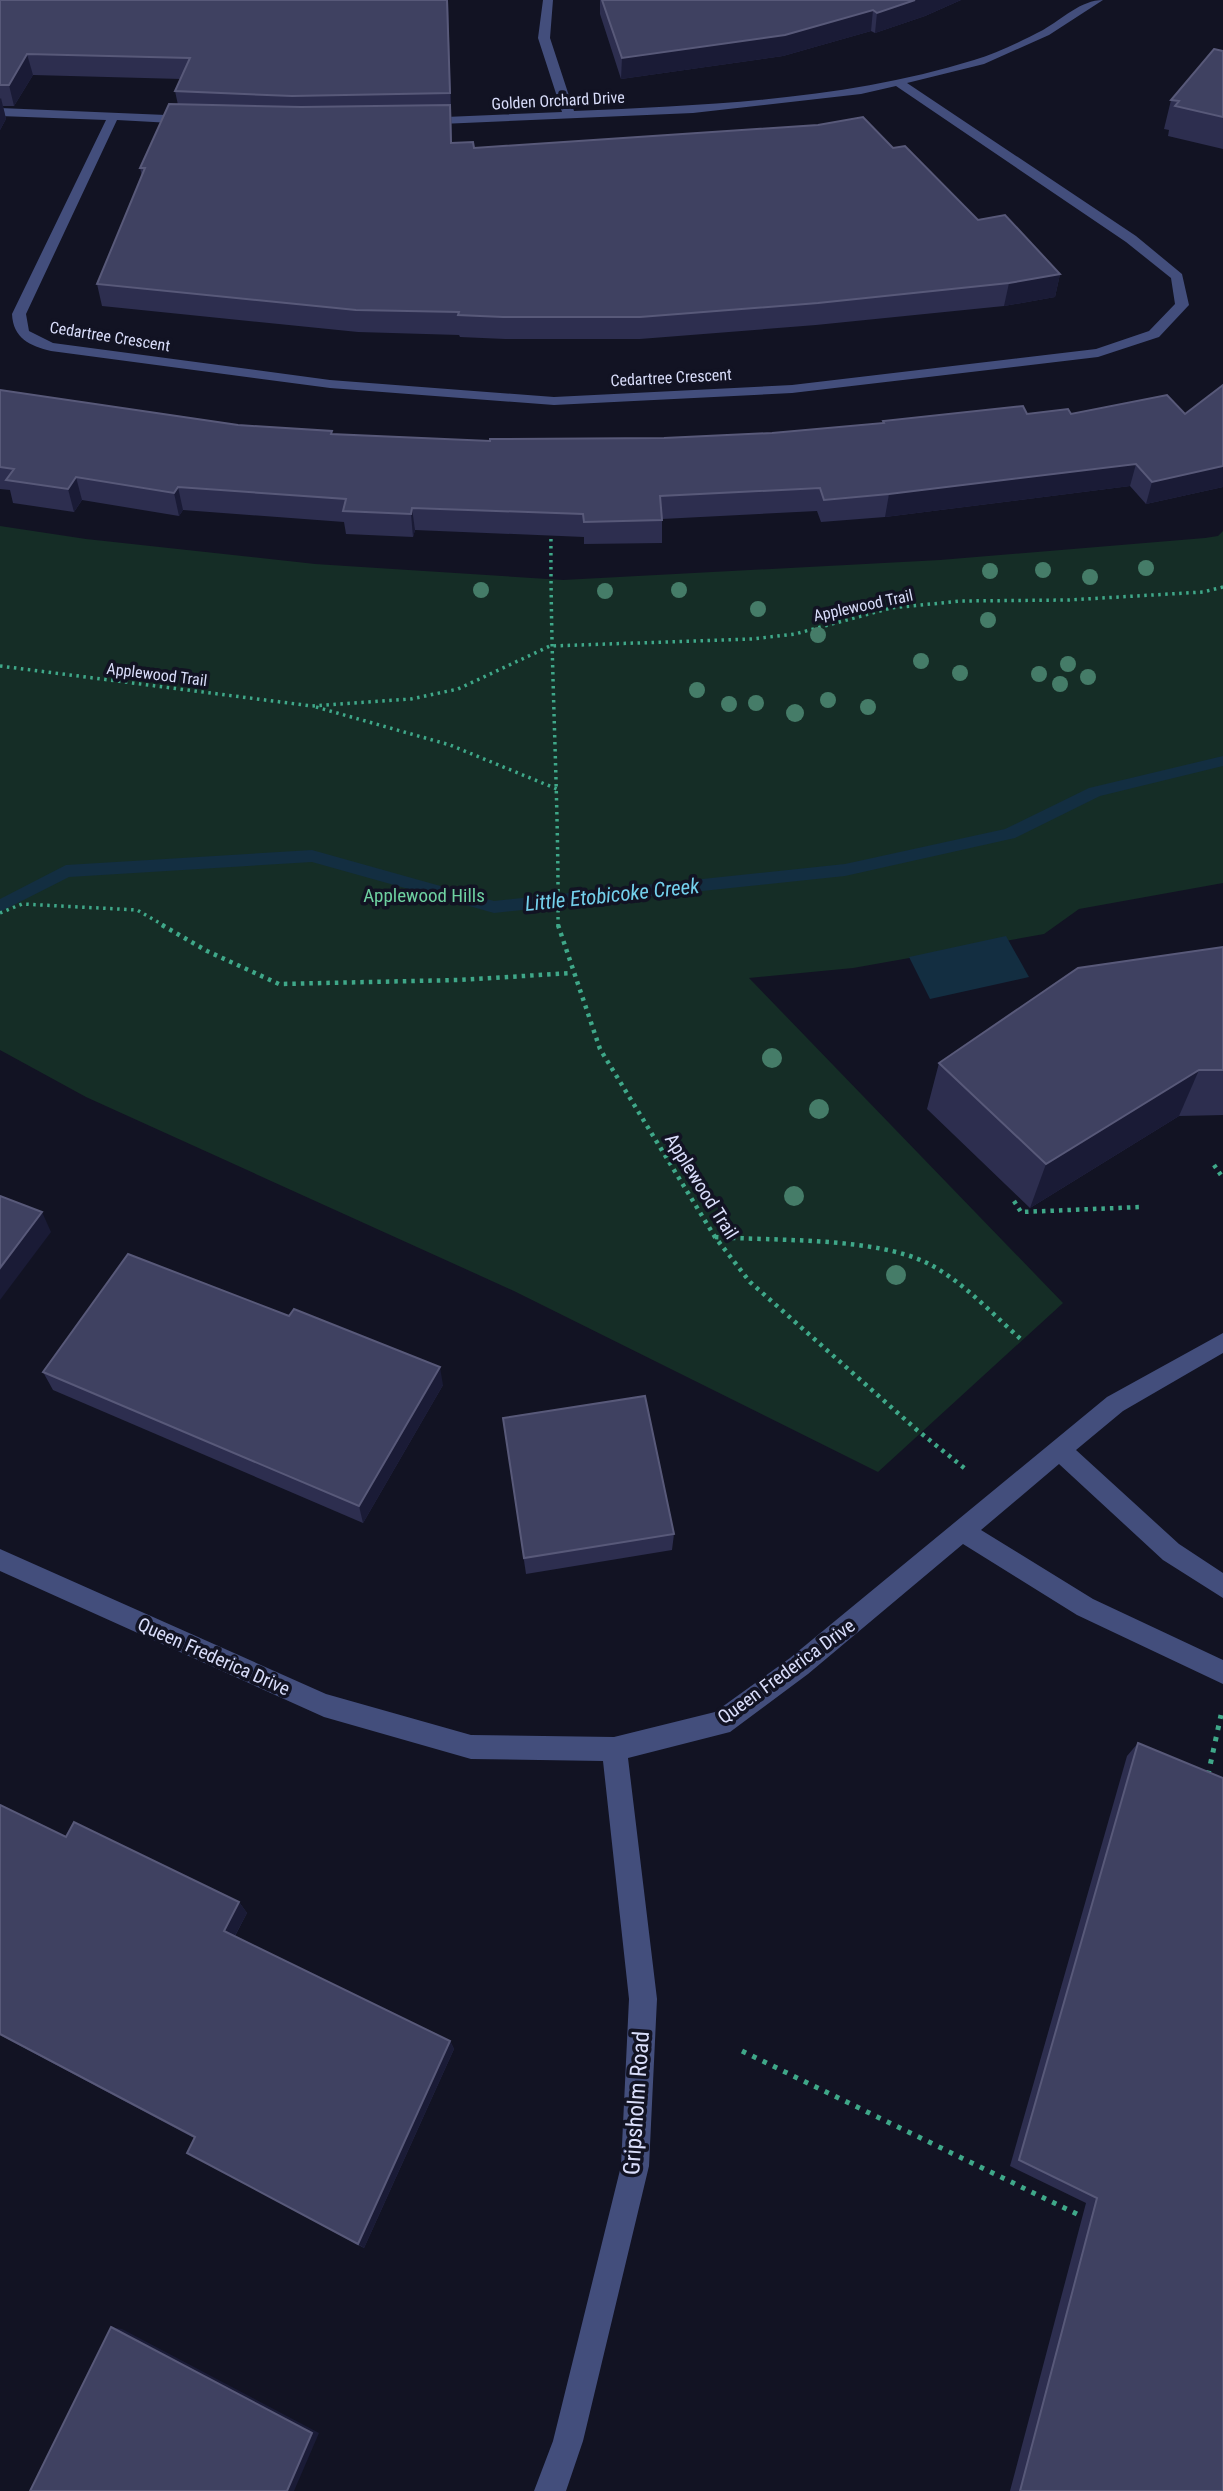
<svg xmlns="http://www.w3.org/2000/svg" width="1223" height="2491" font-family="'Roboto Condensed',sans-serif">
<rect width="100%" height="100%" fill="#121323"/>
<polygon fill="#152d26" points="0,526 86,539 315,564 563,580 940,560 1205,538 1218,536 1223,531 1223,883 1079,909 1044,934 853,968 749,978 1063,1303 878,1472 514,1291 86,1097 0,1050"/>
<polygon fill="#132e41" points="1006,936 1029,977 930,999 909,957"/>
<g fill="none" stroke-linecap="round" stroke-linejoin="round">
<polygon fill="#132e41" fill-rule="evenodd" points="1223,756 1223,766 1100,796 1015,838 845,876 494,913 312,862 69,877 0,912 0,899 66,865 312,850 494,901 845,864 1005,829 1089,788"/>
<g stroke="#3fa889" stroke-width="3.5" stroke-dasharray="2.5 4.5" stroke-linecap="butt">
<path d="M 551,532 C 550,664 559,795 558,926"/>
<polyline points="0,666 312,706 411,699 458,689 550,646 752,639 795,634 891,608 961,601 1068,600 1203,592 1223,587"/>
<polyline points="316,707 450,745 557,789"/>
<polyline points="0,913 22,904 137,910 165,926"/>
</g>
<g stroke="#3fa889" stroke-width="4.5" stroke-dasharray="3.5 5" stroke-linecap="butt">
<polyline points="162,925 207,951 279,984 459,980 572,973"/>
<polyline points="558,925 600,1049 715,1237 750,1282 917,1430 968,1471"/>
<polyline points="1214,1165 1223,1178"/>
<polyline points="1014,1201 1021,1212 1141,1207"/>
<path d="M 715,1237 C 775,1241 875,1237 927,1263 C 963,1281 993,1315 1023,1341"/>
</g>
<g stroke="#3fa889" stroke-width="5" stroke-dasharray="4.5 7" stroke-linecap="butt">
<polyline points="1208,1775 1221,1715"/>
<polyline points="742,2051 1083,2217"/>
</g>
<g fill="#434e7c" fill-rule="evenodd">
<path d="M 543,0 L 553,0 L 550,38 L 574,111 C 707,105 846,100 974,60 C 997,53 1022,41 1043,30 C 1062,19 1081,0 1103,0 L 1049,35 L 984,64 L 907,83 L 1136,236 L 1182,274 L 1189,305 L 1159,337 L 1098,357 L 792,393 L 554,405 L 330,388 L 51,351 C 30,346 13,338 12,314 L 106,120 L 0,116 L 0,108 L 190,116 L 196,120 L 190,124 L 117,120 L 26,314 L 29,331 L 53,343 L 330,380 L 554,397 L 792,385 L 1096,349 L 1149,331 L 1175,304 L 1171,278 L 1126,242 L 896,86 L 861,94 L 693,113 L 418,125 L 416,122 L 422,118 L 562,112 L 538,38 Z"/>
<polygon points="1223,1333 1223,1353 1123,1411 1076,1450 1179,1544 1223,1573 1223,1598 1163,1560 1059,1464 981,1530 1093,1599 1223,1660 1223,1684 1077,1615 963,1544 808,1674 730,1732 628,1758 657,1999 649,2166 583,2441 566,2491 534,2491 553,2441 621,2166 629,1999 603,1761 471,1759 324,1717 0,1571 0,1549 326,1694 471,1735 614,1737 715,1712 790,1658 1107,1397"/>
</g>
</g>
<g fill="#457c68">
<circle cx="1146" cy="568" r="8"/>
<circle cx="1043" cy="570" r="8"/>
<circle cx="990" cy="571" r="8"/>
<circle cx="1090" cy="577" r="8"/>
<circle cx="481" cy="590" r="8"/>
<circle cx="679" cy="590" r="8"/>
<circle cx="605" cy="591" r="8"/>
<circle cx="758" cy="609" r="8"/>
<circle cx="988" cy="620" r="8"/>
<circle cx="818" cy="635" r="8"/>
<circle cx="921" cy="661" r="8"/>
<circle cx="1068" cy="664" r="8"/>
<circle cx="960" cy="673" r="8"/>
<circle cx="1039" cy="674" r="8"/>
<circle cx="1088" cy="677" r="8"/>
<circle cx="1060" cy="684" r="8"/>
<circle cx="697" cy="690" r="8"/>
<circle cx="828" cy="700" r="8"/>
<circle cx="756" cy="703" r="8"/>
<circle cx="729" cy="704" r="8"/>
<circle cx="868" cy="707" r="8"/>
<circle cx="795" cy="713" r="9"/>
<circle cx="772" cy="1058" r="10"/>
<circle cx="819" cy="1109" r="10"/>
<circle cx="794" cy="1196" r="10"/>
<circle cx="896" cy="1275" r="10"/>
</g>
<g fill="#2d2e4f">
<polygon points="0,0 448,0 452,143 474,148 893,148 978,220 1060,274 1055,297 1004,306 816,325 640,339 505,339 460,337 459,335 358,332 102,306 97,284 142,176 140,168 178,105 175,91 181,79 33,75 14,106 3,106 6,119 0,130"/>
<polygon points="600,0 961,0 925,16 875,33 871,31 783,56 621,79 600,14"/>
<polygon points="1223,51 1223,149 1168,136 1169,130 1164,129 1171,100"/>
<polygon points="1223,385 1223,487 1146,504 1130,486 885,517 821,522 817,511 662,519 662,543 584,544 584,537 415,530 413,537 346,534 344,522 183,510 179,516 82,500 74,512 13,503 10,490 0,489 0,390 238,425 333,434 490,441 664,438 772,433 883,423 883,421 1027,414 1185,414"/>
<polygon points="1223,947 1223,1115 1179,1116 1030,1208 927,1109 939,1063"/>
<polygon points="43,1372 443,1385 363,1523 53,1390"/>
<polygon points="503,1418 674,1534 672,1550 526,1574"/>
<polygon points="1138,1743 1223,2491 1010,2491 1086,2203 1010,2166 1127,1756"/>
<polygon points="0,1805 66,1837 239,1902 247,1913 235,1936 450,2041 454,2049 364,2248 187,2153 194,2138 0,2035"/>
</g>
<g fill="#1a1b36">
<polygon points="447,0 448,0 451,114 450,93"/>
<polygon points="915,0 961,0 925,16 875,33 877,13"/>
<polygon points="873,10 871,31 783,56 621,79 622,58"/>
<polygon points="27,54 33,75 14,106 9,85"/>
<polygon points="1,98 6,119 0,130 0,99"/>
<polygon points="1060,274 1055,297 1004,306 1009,283"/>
<polygon points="1136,464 1130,486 885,517 889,494"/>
<polygon points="1223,466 1223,487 1146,504 1152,482"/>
<polygon points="76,477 82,500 74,512 68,489"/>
<polygon points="178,487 183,510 179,516 174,493"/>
<polygon points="412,508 415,530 413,537 411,514"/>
<polygon points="1199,1070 1179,1116 1030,1208 1046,1164"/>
<polygon points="42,1212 51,1232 0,1300 0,1268"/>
<polygon points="440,1367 443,1385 363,1523 359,1506"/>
<polygon points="239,1902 247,1913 232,1941 224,1931"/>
<polygon points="450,2041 454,2049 364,2248 358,2244"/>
<polygon points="111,2327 122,2329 319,2433 294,2491 287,2491"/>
</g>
<g fill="#3f4161" stroke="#585979" stroke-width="2">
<polygon points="0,0 447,0 450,93 292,96 175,91 190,58 27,54 9,85 0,85"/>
<polygon points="602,0 915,0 877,13 873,10 785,35 622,58"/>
<polygon points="1214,49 1223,51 1223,117 1175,106 1179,101 1171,100"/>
<polygon points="169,104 301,107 450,105 451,143 473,142 474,148 818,125 863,117 893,148 905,146 978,220 1005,215 1060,274 1009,283 818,303 640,317 503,317 458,315 459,312 356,310 97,284 145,168 140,168"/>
<polygon points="1223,385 1223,466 1152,482 1136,464 889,494 824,500 820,488 660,496 662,520 584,522 583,514 412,508 411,514 343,511 346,499 178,487 174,493 76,477 68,489 6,480 14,469 0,467 0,390 238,425 332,431 331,434 490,441 490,439 664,438 772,433 884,423 883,421 1023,406 1027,414 1068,409 1071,414 1167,395 1185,414"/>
<polygon points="1223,947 1223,1070 1199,1070 1046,1164 939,1063 1078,968"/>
<polygon points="0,1196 42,1212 0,1268"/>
<polygon points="128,1254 289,1316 294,1309 440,1367 359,1506 43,1372"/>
<polygon points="645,1396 674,1534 524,1558 503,1418"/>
<polygon points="1138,1743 1223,1778 1223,2491 1020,2491 1097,2198 1019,2160"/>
<polygon points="0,1805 66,1837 74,1822 239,1902 224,1931 450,2041 358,2244 187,2153 195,2137 0,2034"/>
<polygon points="111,2327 312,2433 287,2491 30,2491"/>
</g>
<g text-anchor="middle" stroke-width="7" stroke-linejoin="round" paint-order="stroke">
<g font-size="16" fill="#d9ddfa" stroke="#121323">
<text transform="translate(558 100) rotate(-3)" y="6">Golden Orchard Drive</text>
<text transform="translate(110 336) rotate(9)" y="6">Cedartree Crescent</text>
<text transform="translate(671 377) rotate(-3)" y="6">Cedartree Crescent</text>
<text transform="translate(863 605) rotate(-12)" y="6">Applewood Trail</text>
<text transform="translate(157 674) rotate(7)" y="6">Applewood Trail</text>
</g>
<g font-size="19" fill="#6ed1a1" stroke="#121323">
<text x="424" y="902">Applewood Hills</text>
</g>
<g font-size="19" fill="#d9ddfa" stroke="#121323">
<text transform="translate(702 1186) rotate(58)" y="7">Applewood Trail</text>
<text transform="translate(214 1656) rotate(24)" y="7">Queen Frederica Drive</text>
<text transform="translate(786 1671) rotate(-36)" y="7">Queen Frederica Drive</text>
</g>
<g font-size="21" font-style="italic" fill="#74d1ed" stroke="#121323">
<text transform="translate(612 895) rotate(-6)" y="7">Little Etobicoke Creek</text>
</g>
<g font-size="23" fill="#d9ddfa" stroke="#121323">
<text transform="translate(636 2103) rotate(-86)" y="8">Gripsholm Road</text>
</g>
</g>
</svg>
